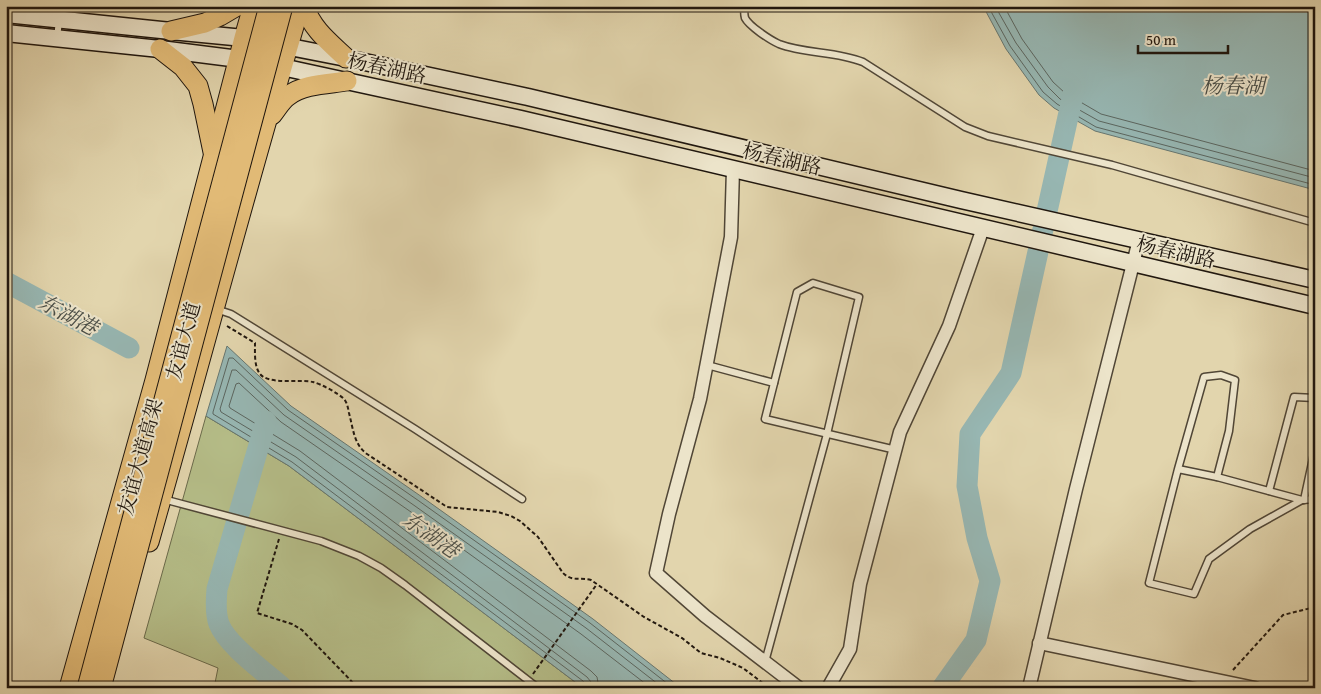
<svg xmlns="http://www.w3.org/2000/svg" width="1321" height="694" font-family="'Gentium Book Plus','Noto Serif SC',serif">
<rect width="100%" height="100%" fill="#e2d5ad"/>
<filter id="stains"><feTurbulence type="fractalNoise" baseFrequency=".004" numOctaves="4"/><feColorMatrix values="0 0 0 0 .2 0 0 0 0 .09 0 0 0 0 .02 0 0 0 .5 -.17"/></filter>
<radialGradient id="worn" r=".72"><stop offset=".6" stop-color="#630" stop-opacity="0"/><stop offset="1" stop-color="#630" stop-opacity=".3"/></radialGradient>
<polygon fill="#b5bd88" stroke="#6a6a4b" points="206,416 289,466 583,688 214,688 218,668 144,638"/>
<g fill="#97b7b3" stroke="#677771">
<polygon points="983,6 1315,6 1315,190 1095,131 1054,108 1039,95 1006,49"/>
<polygon points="227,346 291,406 422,497 593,619 681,688 583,688 289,466 206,416"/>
</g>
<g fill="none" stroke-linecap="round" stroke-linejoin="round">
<g stroke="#5b6660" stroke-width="1">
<polyline points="988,6 1010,46 1043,92 1057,104 1096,127 1315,185"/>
<polyline points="995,6 1016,43 1048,87 1060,99 1099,121 1315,178"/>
<polyline points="1004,6 1022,39 1053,82 1065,93 1101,114 1315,171"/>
<polyline points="585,688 585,684 583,681 292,462 213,414 213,412 229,358 233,358 288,410 419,501 590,623 673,688"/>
<polyline points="592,688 591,682 587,677 296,457 221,412 220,409 232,370 236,370 284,415 415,506 586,628 663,688"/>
<polyline points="599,688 597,677 591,671 300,451 230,408 229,406 236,384 239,383 281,422 411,512 581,634 651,688"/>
</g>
<g stroke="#97b7b3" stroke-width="21">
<polyline points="6,282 129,348"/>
<path d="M 266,421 L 217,589 C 216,600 215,613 219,624 C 227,645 265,672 283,688"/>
<polyline points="942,688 976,640 990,581 977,538 967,486 970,434 1011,373 1074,90"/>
</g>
<g stroke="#504636" stroke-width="9">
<g id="lane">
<path d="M 745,6 C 744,10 744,14 745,18 C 749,26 770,40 779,44 C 805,54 836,51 863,62 L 965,127 L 988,136 L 1112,165 L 1315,223"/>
<polyline points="57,37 61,6"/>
<polyline points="216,309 231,314 415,429 522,499"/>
<polyline points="707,365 774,383"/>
<polyline points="1178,469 1217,477 1229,431 1235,380 1221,375 1204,377 1178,469 1149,583 1194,594 1209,559 1250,529 1302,500 1315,499"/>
<polyline points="1217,477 1302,500"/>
<polyline points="1269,491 1294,397 1315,398"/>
<polyline points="163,499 321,541 359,556 381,568 405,585 538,688"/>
<polyline points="1304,500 1315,449"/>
<polyline points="765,662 827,434 859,297 813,283 797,292 765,419 896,450"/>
</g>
</g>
<g stroke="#504636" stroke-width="15">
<g id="street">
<polyline points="733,169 731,237 700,399 669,514 656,573 705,616 799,688"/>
<polyline points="1039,643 1255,688"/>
<polyline points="828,688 850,649 860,584 900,432 949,326 983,228"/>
<polyline points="1029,688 1076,489 1139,240"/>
</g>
</g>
<g stroke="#1f160e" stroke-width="19">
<g id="secondary">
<polyline points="6,14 171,31 244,38 346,58 528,97 961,200 1315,280"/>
<polyline points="6,33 160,49 239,59 282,67 521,119 1315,306"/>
</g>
</g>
<g stroke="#1f160e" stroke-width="21">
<g id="primary">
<path d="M 304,6 C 313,30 328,41 346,58"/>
<polyline points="171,31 205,23 220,16 237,6"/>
<polyline points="160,49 183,67 198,86 203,104 213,152"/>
<path d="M 272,115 C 277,109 281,101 288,96 C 303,84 328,84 347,81"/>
<path d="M 149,542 C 200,364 247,184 300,6"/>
<polyline points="69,688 155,380 244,38 253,6"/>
</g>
</g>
<g stroke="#1f160e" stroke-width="2" stroke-dasharray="4 2.5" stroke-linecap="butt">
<path d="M 227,326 L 255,343 C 255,353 254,366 260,374 C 269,385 299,379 313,382 C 321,384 338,393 344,399 C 347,402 348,408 349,413 C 353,428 354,445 367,454 L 447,507 L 498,512 L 511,516 L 520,521 L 538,537 L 563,573 C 572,582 580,577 591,580 L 644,617 L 682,638 L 701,653 L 720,658 L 743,668 L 764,684 L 767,688"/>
<polyline points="279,539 257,613 292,624 302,630 358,688"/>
<polyline points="1233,670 1283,615 1315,607"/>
<polyline points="533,674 597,584"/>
</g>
<use href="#lane" stroke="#ece4ca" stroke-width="6"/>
<use href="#street" stroke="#ece4ca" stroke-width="12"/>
<use href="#secondary" stroke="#ece4ca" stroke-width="16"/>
<use href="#primary" stroke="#e1ba76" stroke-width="19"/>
<g stroke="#1f160e" stroke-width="21" stroke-linecap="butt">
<g id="primary-bridge">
<polyline points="87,688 269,6"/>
<polyline points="101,688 283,6"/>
</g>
</g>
<use href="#primary-bridge" stroke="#e1ba76" stroke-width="19"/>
</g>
<g text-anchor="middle" stroke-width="4" stroke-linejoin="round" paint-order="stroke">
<g font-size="20" fill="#1f160e" stroke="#ece4ca">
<text transform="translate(387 68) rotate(12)" y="7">杨春湖路</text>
<text transform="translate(782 159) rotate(13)" y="7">杨春湖路</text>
<text transform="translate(1176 252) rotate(13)" y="7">杨春湖路</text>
<text transform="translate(183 341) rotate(-75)" y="7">友谊大道</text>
<text transform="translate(140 457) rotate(-75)" y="7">友谊大道高架</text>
</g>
<g font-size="21" font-style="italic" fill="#494e48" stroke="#ece4ca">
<text x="1233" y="93">杨春湖</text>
<text transform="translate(68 315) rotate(28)" y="7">东湖港</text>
<text transform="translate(431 535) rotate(35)" y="7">东湖港</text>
</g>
</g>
<rect width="1321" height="694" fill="none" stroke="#e2d5ad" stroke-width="25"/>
<rect x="8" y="8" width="1306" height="679" fill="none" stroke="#1f160e" stroke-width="2.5"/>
<rect x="12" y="12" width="1296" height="669" fill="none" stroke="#1f160e"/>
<path d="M1138 45v8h90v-8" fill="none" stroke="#1f160e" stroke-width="2.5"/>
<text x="1146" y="45" font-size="15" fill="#1f160e" stroke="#ece4ca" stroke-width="4" paint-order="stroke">50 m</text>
<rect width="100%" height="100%" filter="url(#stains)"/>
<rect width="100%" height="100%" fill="url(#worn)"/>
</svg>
